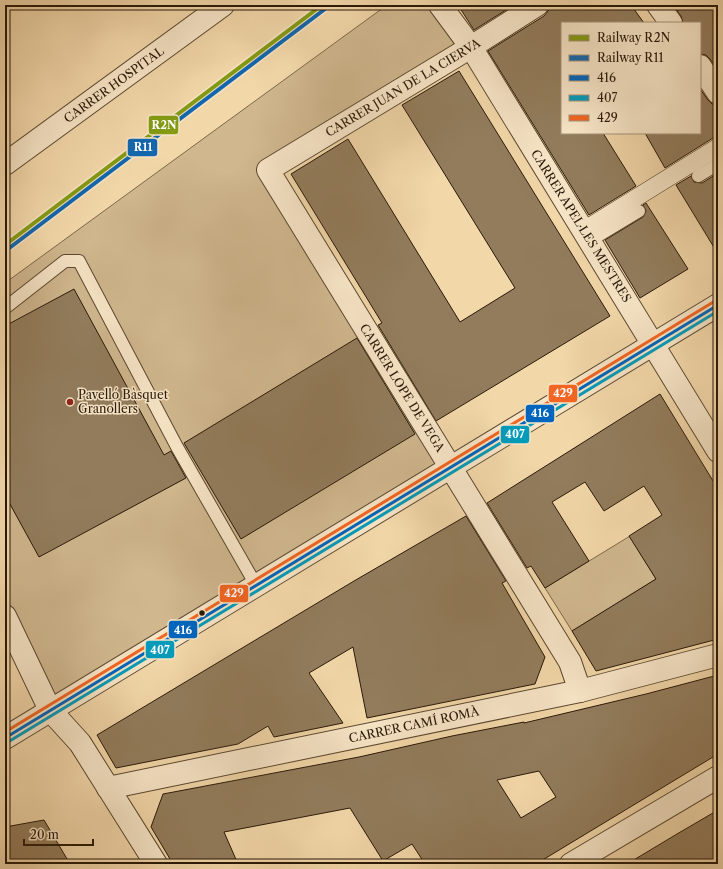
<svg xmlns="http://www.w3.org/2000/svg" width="723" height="869" font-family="'Libre Caslon Text',serif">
<rect width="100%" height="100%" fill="#f2d7a9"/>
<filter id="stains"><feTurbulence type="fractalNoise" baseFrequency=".005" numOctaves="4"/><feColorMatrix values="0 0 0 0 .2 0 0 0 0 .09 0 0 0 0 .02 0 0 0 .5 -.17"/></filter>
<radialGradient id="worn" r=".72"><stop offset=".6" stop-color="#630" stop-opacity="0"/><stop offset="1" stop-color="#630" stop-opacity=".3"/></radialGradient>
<g fill="#d0b78e" stroke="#7c684b">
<polygon points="387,5 440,5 471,47 268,170 451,467 50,710 5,616 5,283"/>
<polygon points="630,536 656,579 572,631 545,588"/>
</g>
<g fill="#927c5c" stroke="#291908" fill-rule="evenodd">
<polygon points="458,5 514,5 474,30"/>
<polygon points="549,5 631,5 644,23 562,23 562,133 603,133 636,186 589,215 488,51 544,16 548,11"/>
<polygon points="686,5 718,5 718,70 710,59 706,55 700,54 700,23 683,23 681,16 677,11"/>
<polygon points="459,71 610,316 436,421 378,325 382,323 291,174 348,139 460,322 515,288 402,105"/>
<polygon points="700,89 708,100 712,104 718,105 718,137 713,138 665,168 645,133 700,133"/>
<polygon points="718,173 718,254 676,185 691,176 694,182 702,183"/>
<polygon points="646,203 688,269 640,298 605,240 643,217 646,211 643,205"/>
<polygon points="74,289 164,455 171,451 186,478 39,557 5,495 5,326"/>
<polygon points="357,338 415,434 241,539 184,443"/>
<polygon points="660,394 718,489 718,639 596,671 572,631 656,579 629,536 662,515 644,486 604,511 585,482 552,502 589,561 545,588 531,566 527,568 487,503"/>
<polygon points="466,516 506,581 502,583 545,657 535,684 367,718 353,647 309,673 343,723 274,737 268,726 238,744 116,768 97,735 354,581"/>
<path d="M 718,675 L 718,754 L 536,864 L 425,864 L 412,844 L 383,861 L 350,808 L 224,832 L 238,864 L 173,864 L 151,827 L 163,794 L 359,757 L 452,736 L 524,722 L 524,723 L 646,694 ZM 539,771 L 556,797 L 521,818 L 497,780 Z"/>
<polygon points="718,810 718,864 627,864 677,834"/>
<polygon points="44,820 70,864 5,864 5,827"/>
</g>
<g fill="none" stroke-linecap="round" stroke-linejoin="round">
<g stroke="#5b4830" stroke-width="14">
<g id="service">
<polyline points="698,176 718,164"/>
<polyline points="591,240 639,211"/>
<polyline points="5,308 65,261 79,261 177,447 256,585"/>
</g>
</g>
<g stroke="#5b4830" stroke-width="18">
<polyline id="pedestrian" points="584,230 718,147"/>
</g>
<g stroke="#5b4830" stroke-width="24">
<g id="minor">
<polyline points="440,5 471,47 718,451"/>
<polyline points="537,5 471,47 268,170 570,662 580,691"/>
<polyline points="658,5 671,23"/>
<polyline points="700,66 718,93"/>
<polyline points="5,164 223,5"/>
<polyline points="5,616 50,710 80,743 156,864"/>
<polyline points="108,788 580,691 718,655"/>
</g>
</g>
<g stroke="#5b4830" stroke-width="24">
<g id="tertiary">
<polyline points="5,738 718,305"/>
<polyline points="571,864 718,777"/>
</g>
</g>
<use href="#service" stroke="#f7e5c7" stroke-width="12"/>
<use href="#pedestrian" stroke="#f7e5c7" stroke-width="17"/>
<use href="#minor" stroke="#f7e5c7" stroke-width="22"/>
<use href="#tertiary" stroke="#f7e5c7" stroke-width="22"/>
<g stroke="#f7e5c7" stroke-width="6">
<polyline id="bus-1" points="5,738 718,305"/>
</g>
<g stroke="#f7e5c7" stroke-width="6">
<polyline id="bus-2" points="8,742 718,311"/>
</g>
<g stroke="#f7e5c7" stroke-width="6">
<polyline id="bus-3" points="5,732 715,301"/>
</g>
<use href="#bus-1" stroke="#0065bd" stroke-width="3"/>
<use href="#bus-2" stroke="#049bba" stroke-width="3"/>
<use href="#bus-3" stroke="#f26522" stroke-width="3"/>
<g stroke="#f7e5c7" stroke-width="7">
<polyline id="rail-1" points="5,245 322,5"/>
</g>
<g stroke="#f7e5c7" stroke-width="7">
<polyline id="rail-2" points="8,249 325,9"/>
</g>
<use href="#rail-1" stroke="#849b13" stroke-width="4"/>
<use href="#rail-2" stroke="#1267af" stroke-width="4"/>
</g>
<circle fill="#8f2418" stroke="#f7e5c7" stroke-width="1.5" cx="70" cy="402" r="4"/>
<circle fill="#291908" stroke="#f7e5c7" stroke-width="1.5" cx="202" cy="613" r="3.5"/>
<g text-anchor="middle" stroke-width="3" stroke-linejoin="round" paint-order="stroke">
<g font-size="12" fill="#291908" stroke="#f7e5c7">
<text transform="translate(114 85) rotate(-36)" y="4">CARRER HOSPITAL</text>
<text transform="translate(403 88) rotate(-31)" y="4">CARRER JUAN DE LA CIERVA</text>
<text transform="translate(581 226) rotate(58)" y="4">CARRER APEL·LES MESTRES</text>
<text transform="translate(402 388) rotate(58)" y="4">CARRER LOPE DE VEGA</text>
<text transform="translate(414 725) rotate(-12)" y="4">CARRER CAMÍ ROMÀ</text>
</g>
<g font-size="12" fill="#291908" stroke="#f7e5c7" text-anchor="start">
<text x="78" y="399">Pavelló Bàsquet<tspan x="78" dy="14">Granollers</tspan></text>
</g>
</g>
<g stroke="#f7e5c7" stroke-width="1.5">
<rect x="148" y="115" width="31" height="20" rx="4" fill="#849b13"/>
<rect x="127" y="138" width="31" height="19" rx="4" fill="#1267af"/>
<rect x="548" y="384" width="30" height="19" rx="4" fill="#f26522"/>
<rect x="525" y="404" width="30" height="19" rx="4" fill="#0065bd"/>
<rect x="500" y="425" width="30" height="19" rx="4" fill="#049bba"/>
<rect x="219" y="584" width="30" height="19" rx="4" fill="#f26522"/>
<rect x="168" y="620" width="30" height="19" rx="4" fill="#0065bd"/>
<rect x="145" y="640" width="30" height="19" rx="4" fill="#049bba"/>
</g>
<g font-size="11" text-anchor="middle" font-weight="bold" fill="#fff">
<text x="164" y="129">R2N</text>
<text x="143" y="151">R11</text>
<text x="563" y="397">429</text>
<text x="540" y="417">416</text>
<text x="515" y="438">407</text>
<text x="234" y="597">429</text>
<text x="183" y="634">416</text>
<text x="160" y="654">407</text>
</g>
<rect width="723" height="869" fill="none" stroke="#f2d7a9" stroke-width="20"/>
<rect x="6" y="6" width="711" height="857" fill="none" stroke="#291908" stroke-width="2"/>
<rect x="10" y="10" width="703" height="849" fill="none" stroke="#291908"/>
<rect x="561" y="22" width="140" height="112" fill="#f7e5c7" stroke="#a5937b"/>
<rect x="569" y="35" width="20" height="6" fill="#849b13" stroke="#a5937b"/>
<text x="597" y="42" font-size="12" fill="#291908">Railway R2N</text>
<rect x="569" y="55" width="20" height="6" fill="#1267af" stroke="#a5937b"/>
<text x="597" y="62" font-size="12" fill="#291908">Railway R11</text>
<rect x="569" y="75" width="20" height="6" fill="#0065bd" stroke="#a5937b"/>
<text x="597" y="82" font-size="12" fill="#291908">416</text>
<rect x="569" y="95" width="20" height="6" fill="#049bba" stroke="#a5937b"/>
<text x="597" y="102" font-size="12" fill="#291908">407</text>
<rect x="569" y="115" width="20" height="6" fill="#f26522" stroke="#a5937b"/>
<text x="597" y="122" font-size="12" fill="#291908">429</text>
<path d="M24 839v6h69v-6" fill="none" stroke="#291908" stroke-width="2"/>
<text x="30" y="839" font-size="12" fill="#291908" stroke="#f7e5c7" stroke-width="3" paint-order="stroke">20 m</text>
<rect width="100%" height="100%" filter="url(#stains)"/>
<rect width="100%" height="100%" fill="url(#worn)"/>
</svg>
